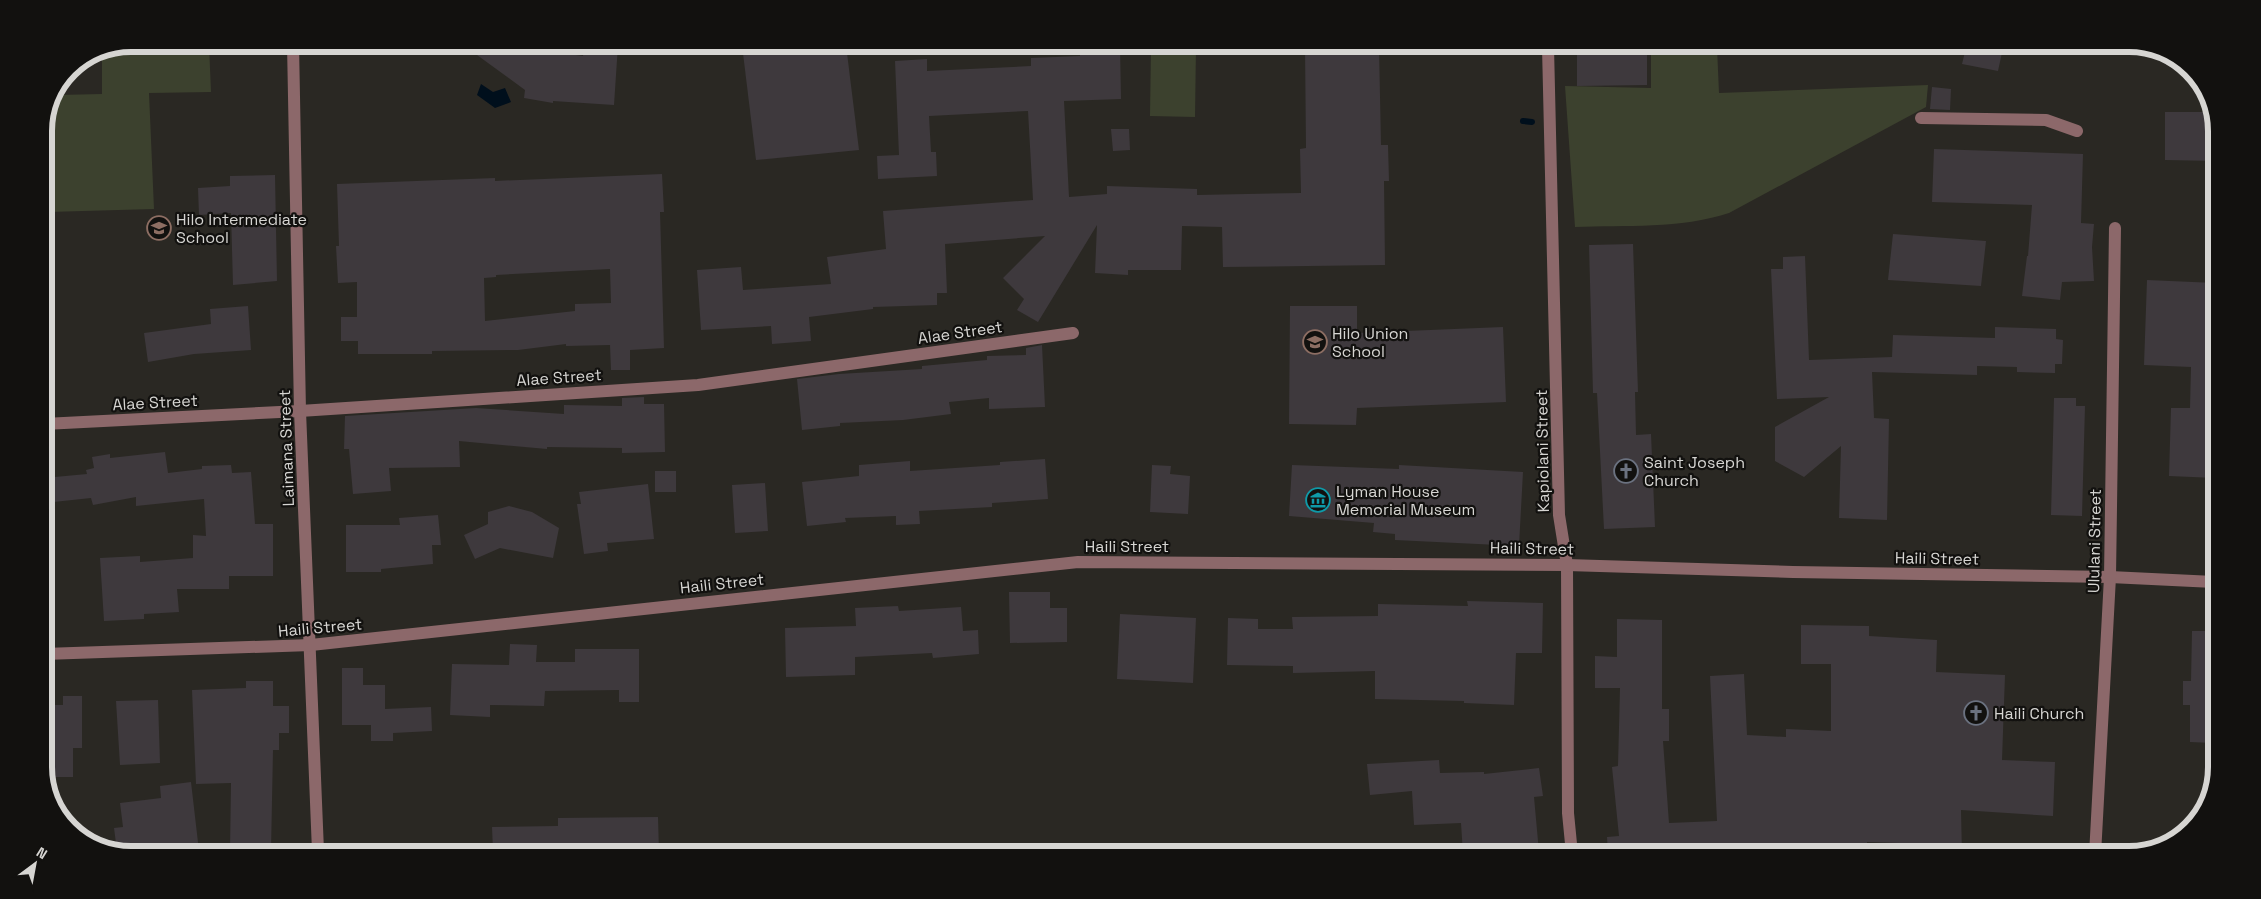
<svg xmlns="http://www.w3.org/2000/svg" width="2261" height="899" font-family="'Space Grotesk',sans-serif">
<rect width="100%" height="100%" fill="#2a2823"/>
<g fill="#3c412e">
<polygon points="132,44 209,44 211,92 149,93 154,209 48,212 44,126 58,95 102,94 102,50"/>
<polygon points="1151,46 1196,46 1195,117 1150,116"/>
<path d="M 1651,47 L 1717,47 L 1719,93 L 1928,85 L 1926,107 L 1729,213 C 1681,229 1625,225 1575,227 L 1565,86 L 1651,88 Z"/>
</g>
<polygon fill="#000f1c" points="481,84 493,92 505,88 511,102 495,108 477,95"/>
<g fill="none" stroke-linecap="round" stroke-linejoin="round">
<polyline stroke="#000f1c" stroke-width="6" points="1523,121 1532,122"/>
</g>
<g fill="#3e393d" fill-rule="evenodd">
<polygon points="484,45 528,45 525,48 583,56 584,45 618,45 614,105 553,101 553,103 524,98 525,90 477,55"/>
<polygon points="742,45 846,45 859,150 756,160"/>
<polygon points="1080,46 1120,46 1121,99 1064,101 1069,197 1107,194 1107,186 1197,189 1197,195 1301,193 1300,149 1306,148 1305,47 1379,47 1381,145 1388,145 1389,181 1384,181 1385,265 1223,267 1222,227 1182,226 1181,270 1128,270 1128,275 1095,273 1097,225 1038,322 1017,310 1024,299 1003,278 1045,236 945,244 947,293 937,293 937,305 873,307 873,309 809,317 811,341 772,344 771,326 701,330 697,270 741,267 743,290 831,284 827,257 886,249 883,211 1033,200 1028,111 929,116 931,152 936,152 937,176 878,179 877,156 899,155 895,61 927,59 927,71 1031,66 1031,58 1080,56"/>
<polygon points="1577,47 1647,47 1647,85 1577,86"/>
<polygon points="1966,48 2003,48 1998,71 1962,64"/>
<polygon points="1932,87 1951,89 1950,110 1930,109"/>
<polygon points="2165,112 2212,112 2217,126 2217,161 2165,160"/>
<polygon points="1111,129 1129,129 1130,150 1113,151"/>
<polygon points="1934,149 2083,154 2081,223 2094,224 2092,247 2094,281 2062,282 2060,300 2022,296 2027,256 2028,256 2032,205 1932,202"/>
<path d="M 662,174 L 664,212 L 660,212 L 664,348 L 630,350 L 630,370 L 611,370 L 610,345 L 566,346 L 566,344 L 518,350 L 432,351 L 432,354 L 358,354 L 358,341 L 341,341 L 341,317 L 357,317 L 357,282 L 338,283 L 336,246 L 339,246 L 337,184 L 495,178 L 495,181 ZM 610,269 L 611,303 L 575,304 L 575,311 L 485,321 L 484,278 L 496,277 L 496,275 Z"/>
<polygon points="275,175 277,281 233,285 231,213 199,215 198,188 230,186 230,176"/>
<polygon points="1893,234 1986,241 1981,286 1888,280"/>
<polygon points="1633,244 1638,392 1635,392 1636,435 1651,434 1655,527 1604,529 1597,393 1593,393 1589,245"/>
<polygon points="1805,256 1809,360 1892,357 1893,335 1995,338 1995,327 2056,329 2056,339 2063,340 2062,364 2055,364 2055,373 2017,372 2017,367 1977,366 1977,375 1872,372 1874,418 1889,419 1887,520 1839,518 1841,446 1804,477 1775,461 1775,427 1829,397 1777,399 1771,269 1783,269 1783,257"/>
<polygon points="2147,280 2216,283 2215,478 2169,476 2171,408 2190,408 2191,367 2144,365"/>
<polygon points="248,306 251,350 194,354 148,362 144,333 211,324 210,309"/>
<polygon points="1290,306 1357,306 1357,333 1503,327 1506,402 1357,408 1356,425 1289,424"/>
<polygon points="1042,345 1045,407 989,409 989,398 949,402 951,414 903,420 840,423 840,426 802,430 797,379 839,374 922,369 922,366 987,360 987,356 1026,355 1026,348"/>
<polygon points="644,397 644,404 664,404 665,452 622,453 622,448 547,447 547,449 459,441 460,467 389,468 391,491 353,494 349,449 344,449 345,416 476,408 564,414 564,405 622,406 622,398"/>
<polygon points="2054,398 2076,398 2076,406 2085,406 2082,516 2051,515"/>
<polygon points="165,452 168,473 202,469 202,466 231,465 232,473 251,472 255,524 273,524 273,576 229,576 229,589 177,589 179,612 144,614 144,619 104,621 100,558 140,556 140,562 193,558 193,535 206,536 204,499 136,506 136,497 93,505 91,498 44,503 44,478 87,474 86,470 94,468 92,457 110,454 110,458"/>
<polygon points="1045,459 1048,499 992,503 992,507 919,511 920,524 896,525 896,516 845,518 846,522 807,526 802,482 859,476 859,465 910,461 910,471 1000,465 1000,462"/>
<polygon points="1152,465 1171,466 1170,474 1190,476 1188,514 1150,512"/>
<polygon points="1292,465 1399,469 1399,465 1523,472 1519,546 1395,540 1395,534 1373,532 1374,523 1289,516"/>
<rect x="655" y="471" width="21" height="21"/>
<polygon points="765,483 768,531 735,533 732,485"/>
<polygon points="648,484 654,539 607,543 608,551 584,554 577,504 581,504 579,492"/>
<polygon points="509,506 532,512 559,528 553,558 500,548 475,559 464,535 488,524 488,512"/>
<polygon points="438,515 441,545 432,545 433,564 381,569 381,572 346,572 346,525 400,525 399,518"/>
<polygon points="1009,592 1050,592 1050,608 1067,608 1067,642 1010,643"/>
<polygon points="1467,601 1543,603 1542,653 1516,653 1514,705 1464,703 1464,701 1375,699 1375,671 1293,673 1293,666 1227,665 1228,618 1258,619 1258,629 1293,629 1292,617 1378,616 1378,604 1468,606"/>
<polygon points="898,606 899,611 961,607 963,631 978,630 979,654 933,658 932,653 855,657 855,675 786,677 785,628 856,626 855,608"/>
<polygon points="1120,614 1196,618 1193,683 1117,679"/>
<polygon points="1617,619 1662,620 1662,709 1669,709 1669,741 1663,741 1669,823 1717,821 1710,676 1744,674 1747,735 1786,737 1786,729 1831,731 1831,664 1801,664 1801,625 1869,626 1869,636 1937,640 1936,672 2005,675 2002,760 2055,762 2053,816 1961,810 1962,855 1930,855 1930,844 1867,842 1867,855 1608,854 1607,837 1619,836 1612,767 1618,766 1620,688 1595,688 1595,656 1617,657"/>
<polygon points="2192,631 2214,631 2213,743 2190,742 2190,705 2183,705 2183,681 2191,681"/>
<polygon points="510,644 537,645 536,662 575,662 575,649 639,649 639,702 619,702 619,690 545,691 544,706 490,705 490,717 450,715 452,664 509,665"/>
<polygon points="342,668 363,668 363,685 385,685 385,709 431,707 432,731 393,733 393,741 371,741 371,725 342,725"/>
<polygon points="246,681 273,681 273,706 289,706 289,733 279,733 279,750 273,750 271,851 230,851 231,783 196,784 192,690 246,688"/>
<polygon points="63,696 82,696 82,748 73,748 73,777 49,777 51,705 63,705"/>
<polygon points="158,700 160,763 120,765 116,701"/>
<polygon points="1439,760 1440,773 1484,772 1484,774 1539,768 1543,796 1534,797 1539,852 1463,854 1461,823 1414,825 1412,791 1370,795 1367,764"/>
<polygon points="191,782 199,851 117,851 114,828 123,827 120,803 161,798 160,786"/>
<polygon points="658,817 659,852 493,851 492,827 558,826 558,818"/>
</g>
<g fill="none" stroke-linecap="round" stroke-linejoin="round">
<g stroke="#8c686a" stroke-width="12">
<polyline points="293,44 300,411 318,851"/>
<polyline points="1548,47 1559,515 1567,565 1568,813 1572,854"/>
<polyline points="1921,118 2046,120 2077,131"/>
<polyline points="44,424 300,411 698,385 1073,333"/>
<polyline points="44,654 311,645 1078,562 1567,565 1793,572 2110,577 2214,582"/>
<polyline points="2095,855 2110,577 2115,228"/>
</g>
</g>
<defs>
<g id="school-ring" transform="scale(1.25)"><circle r="9.5" fill="#12110f" stroke="#8d6e63" stroke-width="1.5"/><path d="M0-5L7-2L0 1L-7-2ZM-4 1L0 2.5L4 1V4Q0 6-4 4Z" fill="#8d6e63"/></g>
<g id="church-ring" transform="scale(1.25)"><circle r="9.5" fill="#12110f" stroke="#6b7280" stroke-width="1.5"/><path d="M-1.2-6h2.4v3.5h3.3v2.4h-3.3V6h-2.4V-.1h-3.3v-2.4h3.3Z" fill="#6b7280"/></g>
<g id="museum-ring" transform="scale(1.25)"><circle r="9.5" fill="#12110f" stroke="#0f9aa8" stroke-width="1.5"/><path d="M0-6L6-3V-2H-6V-3ZM-5-1h2V3h-2ZM-1-1h2V3h-2ZM3-1h2V3H3ZM-6 4H6V6H-6Z" fill="#0f9aa8"/></g>
</defs>
<g fill-rule="evenodd">
<use href="#school-ring" x="159" y="228"/>
<use href="#school-ring" x="1315" y="342"/>
<use href="#church-ring" x="1626" y="471"/>
<use href="#museum-ring" x="1318" y="500"/>
<use href="#church-ring" x="1976" y="713"/>
</g>
<g text-anchor="middle" stroke-width="4.5" stroke-linejoin="round" paint-order="stroke">
<g font-size="16" fill="#d6d5d2" stroke="#12110f" text-anchor="start">
<text x="176" y="225">Hilo Intermediate<tspan x="176" dy="18">School</tspan></text>
<text x="1332" y="339">Hilo Union<tspan x="1332" dy="18">School</tspan></text>
<text x="1644" y="468">Saint Joseph<tspan x="1644" dy="18">Church</tspan></text>
<text x="1336" y="497">Lyman House<tspan x="1336" dy="18">Memorial Museum</tspan></text>
<text x="1994" y="719">Haili Church</text>
</g>
<g font-size="16" fill="#d6d5d2" stroke="#12110f">
<text transform="translate(960 332) rotate(-8)" y="6">Alae Street</text>
<text transform="translate(559 377) rotate(-4)" y="6">Alae Street</text>
<text transform="translate(155 402) rotate(-3)" y="6">Alae Street</text>
<text transform="translate(286 448) rotate(-92)" y="6">Laimana Street</text>
<text transform="translate(1542 451) rotate(-91)" y="6">Kapiolani Street</text>
<text transform="translate(2094 541) rotate(-89)" y="6">Ululani Street</text>
<text x="1127" y="552">Haili Street</text>
<text transform="translate(1532 548) rotate(1)" y="6">Haili Street</text>
<text transform="translate(1937 558) rotate(1)" y="6">Haili Street</text>
<text transform="translate(722 583) rotate(-6)" y="6">Haili Street</text>
<text transform="translate(320 627) rotate(-5)" y="6">Haili Street</text>
</g>
</g>
<path d="M0 0H2261V899H0ZM131 52H2129A79 79 0 0 1 2208 131V767A79 79 0 0 1 2129 846H131A79 79 0 0 1 52 767V131A79 79 0 0 1 131 52Z" fill="#12110f" fill-rule="evenodd"/>
<path fill="none" stroke="#d6d5d2" stroke-width="6" d="M131 52H2129A79 79 0 0 1 2208 131V767A79 79 0 0 1 2129 846H131A79 79 0 0 1 52 767V131A79 79 0 0 1 131 52Z"/>
<g transform="translate(35 864) rotate(32)" stroke="#12110f" stroke-width="4" paint-order="stroke">
<path d="M0-4L9 19L0 12L-9 19Z" fill="#d6d5d2"/>
<text y="-8" font-size="14" font-weight="bold" text-anchor="middle" fill="#d6d5d2">N</text>
</g>
</svg>
